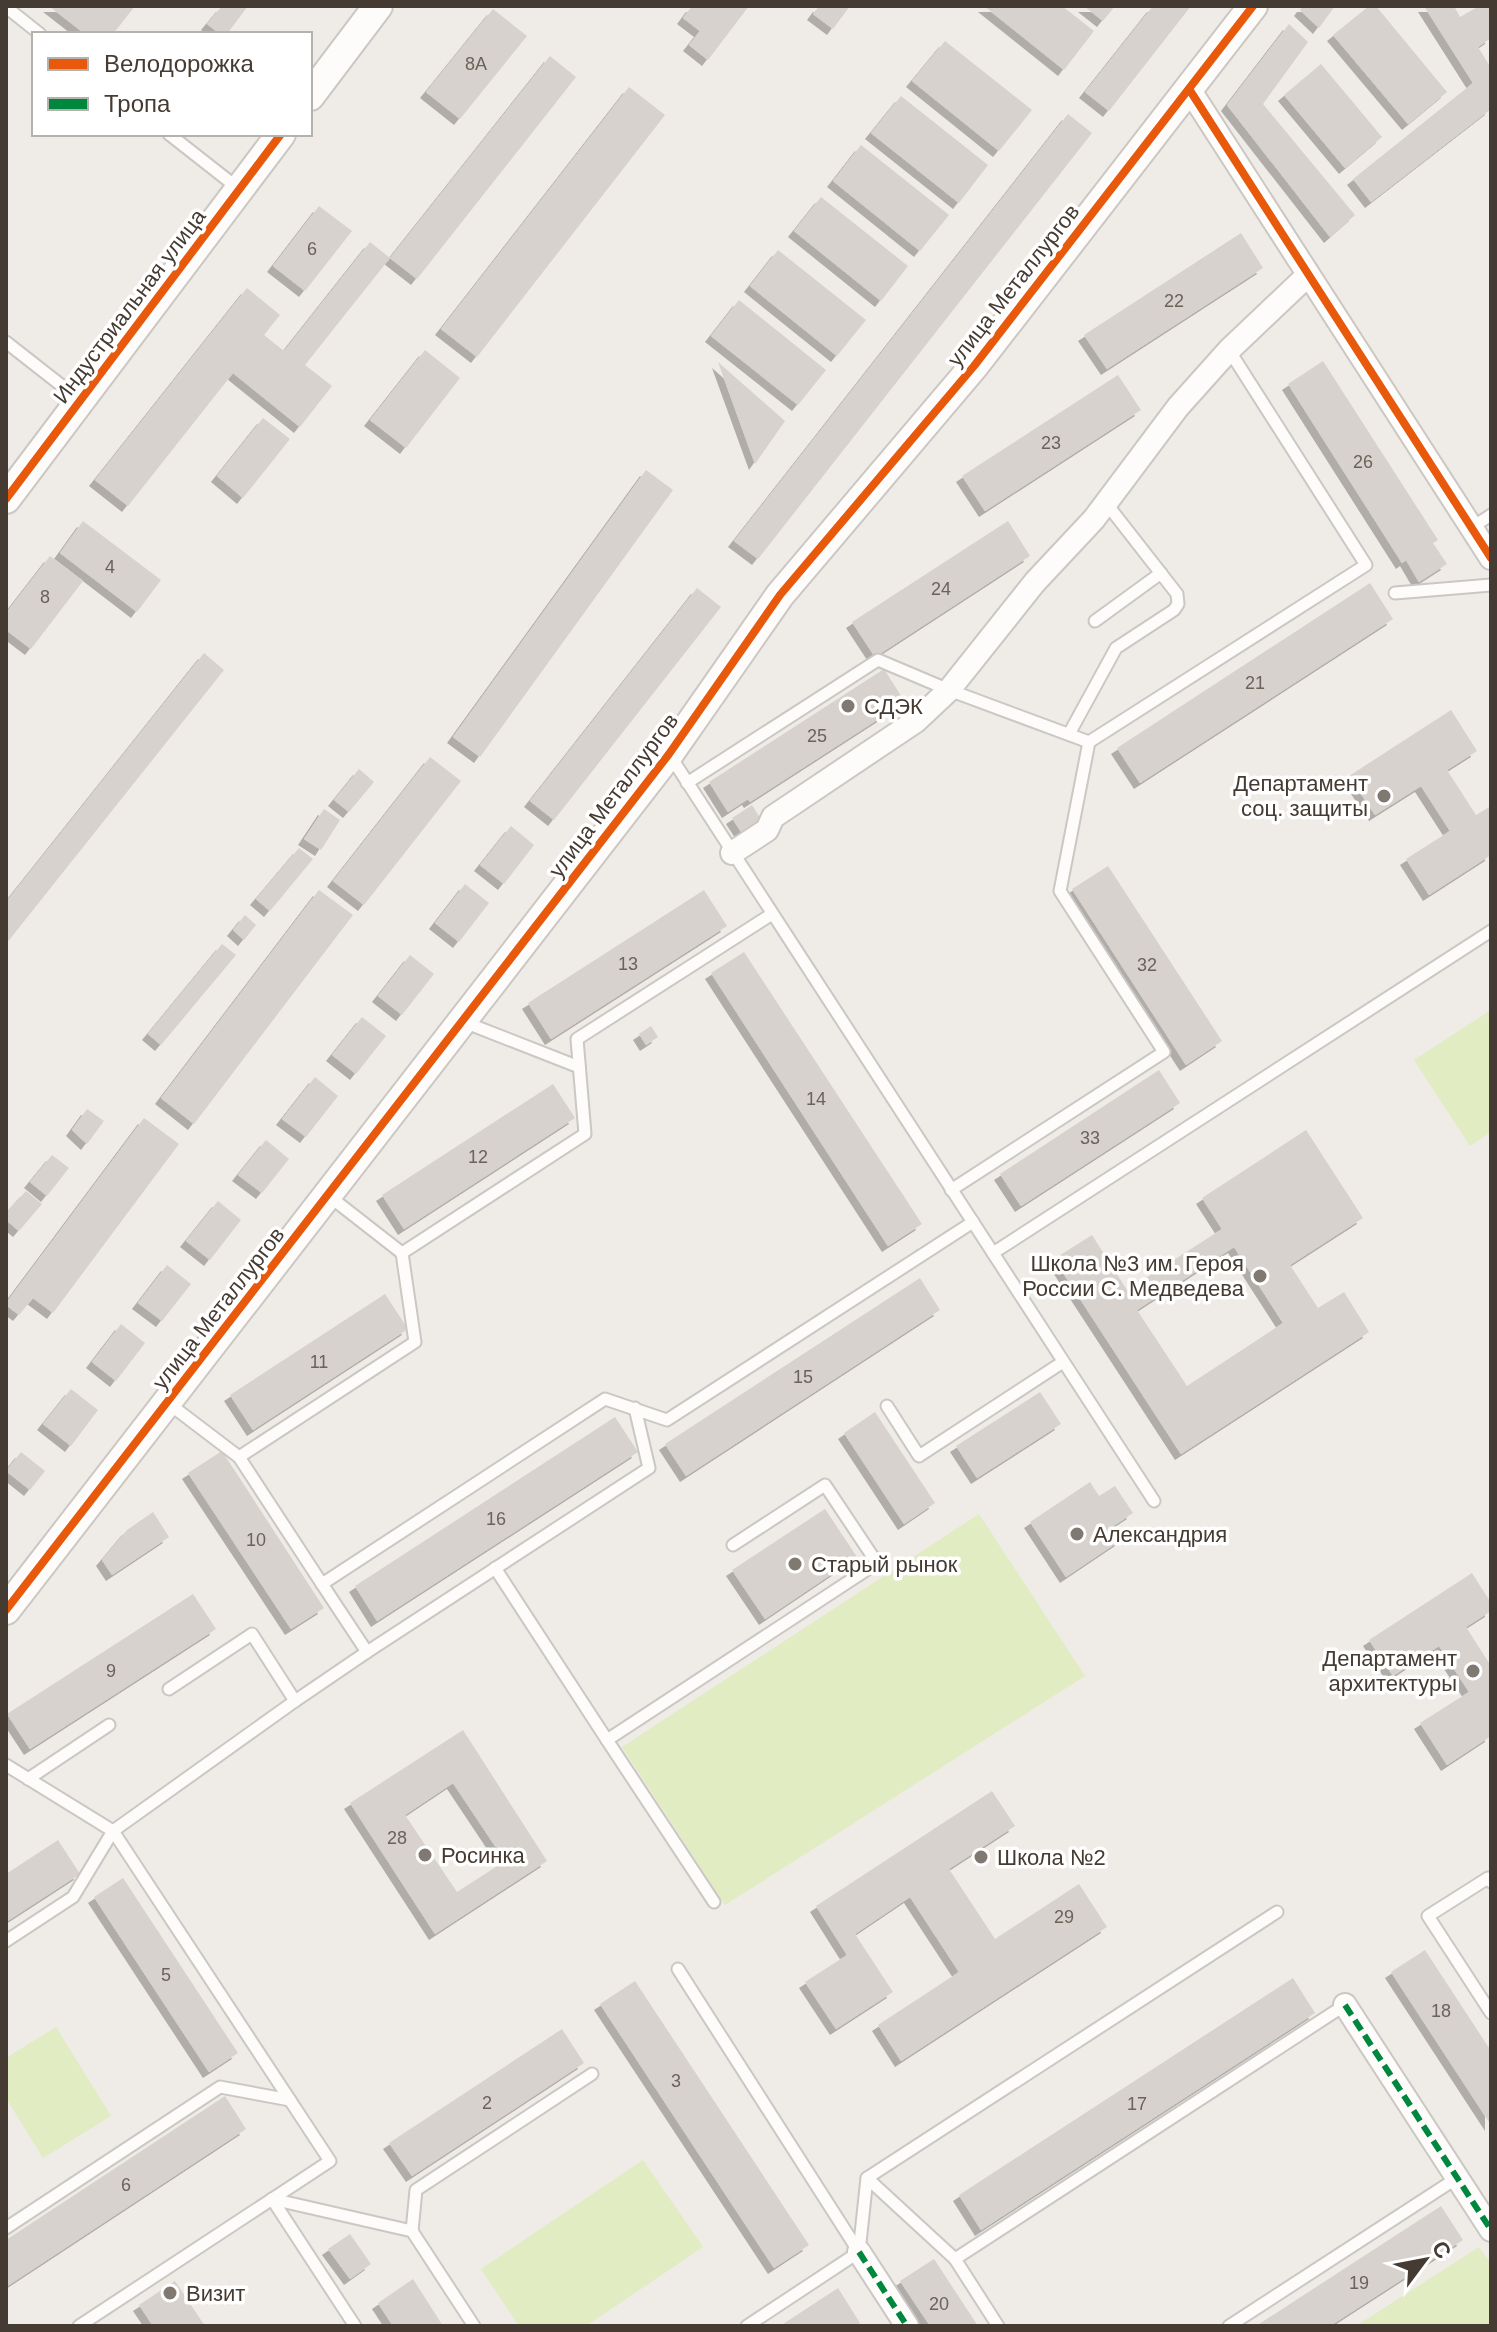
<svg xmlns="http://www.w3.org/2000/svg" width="1497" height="2332" font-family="Helvetica,sans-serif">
<defs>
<filter id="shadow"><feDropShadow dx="-6" dy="6" stdDeviation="0" flood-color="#0004"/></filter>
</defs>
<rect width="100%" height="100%" fill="#efebe6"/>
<g fill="#e1ecc3">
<polygon points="1491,1010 1491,1132 1470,1146 1414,1060"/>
<polygon points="979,1514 1085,1676 725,1905 622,1747"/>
<polygon points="56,2027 111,2116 43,2158 6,2098 6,2058"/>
<polygon points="643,2160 703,2247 586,2326 519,2326 481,2269"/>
<polygon points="1479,2247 1491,2264 1491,2326 1356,2326"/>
</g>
<g fill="#d7d2cd" fill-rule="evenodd" filter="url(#shadow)">
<polygon points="49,6 135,6 113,34 85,34"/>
<polygon points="222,6 248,6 227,34 220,34 207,24"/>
<polygon points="692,6 749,6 708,60 689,45 700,31 683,18"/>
<polygon points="819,6 850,6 833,29 813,14"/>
<polygon points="984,6 1062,6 1094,31 1064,70"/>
<polygon points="1084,6 1115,6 1103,21"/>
<polygon points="1153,6 1191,6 1109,111 1085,92"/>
<polygon points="1303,6 1335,6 1319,28 1300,10"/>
<polygon points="1369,6 1376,6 1447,92 1408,124 1333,35"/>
<polygon points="1424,6 1454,6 1460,17 1479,6 1491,6 1491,38 1478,47 1491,68 1491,109 1371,202 1353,179 1473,83"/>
<polygon points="493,9 527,36 460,119 426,92"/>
<polygon points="1289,24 1308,42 1263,104 1355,215 1330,237 1227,105"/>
<polygon points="945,41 1032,110 999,151 912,81"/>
<polygon points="550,56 576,77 417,279 390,258"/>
<polygon points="1321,64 1382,137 1345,168 1284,95"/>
<polygon points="629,87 665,115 477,357 441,329"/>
<polygon points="901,96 988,165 959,203 871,133"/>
<polygon points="1068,114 1092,133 758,559 734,541"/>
<polygon points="861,145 949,215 920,251 833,181"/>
<polygon points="821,197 908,266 881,301 794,231"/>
<polygon points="319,206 352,231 305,291 273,266"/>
<polygon points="1241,233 1263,268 1107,369 1084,335"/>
<polygon points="370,242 390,258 305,365 332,386 300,427 233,373 128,506 95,480 247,288 280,315 264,335 284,351"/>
<polygon points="778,250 866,320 837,356 750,286"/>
<polygon points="739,300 826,370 798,405 711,336"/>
<polygon points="425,350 460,378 406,448 370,420"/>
<polygon points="1323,361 1438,540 1433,543 1447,564 1419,582 1406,560 1402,563 1288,384"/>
<polygon points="718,362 785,421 755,464"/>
<polygon points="1118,375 1141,410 985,511 962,476"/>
<polygon points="263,418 290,439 243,498 217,476"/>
<polygon points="646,470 673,490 480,757 453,737"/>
<polygon points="83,521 161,580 137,612 60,553"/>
<polygon points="1008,521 1030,556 875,657 852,622"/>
<polygon points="50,556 83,581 31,649 6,630 6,613"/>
<polygon points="1370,583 1393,619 1140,783 1117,748"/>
<polygon points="697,588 721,607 554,820 530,801"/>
<polygon points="204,653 224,670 6,944 6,902"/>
<polygon points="884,669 905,702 750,802 748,799 728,812 709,782"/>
<polygon points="1451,710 1477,751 1447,770 1476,815 1491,806 1491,855 1429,895 1406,859 1450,831 1421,786 1375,815 1349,776"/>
<polygon points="430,757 461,781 364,905 333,881"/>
<polygon points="359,769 374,782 349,812 334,800"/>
<polygon points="752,805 765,826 745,838 732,818"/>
<polygon points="324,809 340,820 321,850 304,839"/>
<polygon points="511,826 534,845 504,884 480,865"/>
<polygon points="299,848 313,859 270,911 256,899"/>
<polygon points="1108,866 1222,1041 1186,1065 1072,889"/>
<polygon points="465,884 489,903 459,942 435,923"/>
<polygon points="319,890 353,915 194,1124 161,1098"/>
<polygon points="704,890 727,926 551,1039 528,1003"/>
<polygon points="245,915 256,925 244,940 233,930"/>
<polygon points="222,944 236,955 161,1045 148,1034"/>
<polygon points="744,952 922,1224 888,1246 711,973"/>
<polygon points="410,955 434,974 402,1015 378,996"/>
<polygon points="362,1017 386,1036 356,1074 332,1055"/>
<polygon points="651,1026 658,1037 646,1045 639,1034"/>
<polygon points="1159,1070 1180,1103 1021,1206 1000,1174"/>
<polygon points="315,1077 338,1096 306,1137 282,1119"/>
<polygon points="553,1084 575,1118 404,1229 382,1195"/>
<polygon points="87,1109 104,1121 87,1144 72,1130"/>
<polygon points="144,1118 179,1144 53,1313 33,1298 19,1315 6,1305 6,1303"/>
<path d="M 1306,1130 L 1363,1218 L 1290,1265 L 1318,1308 L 1344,1292 L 1369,1332 L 1181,1454 L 1054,1259 L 1092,1235 L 1127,1290 L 1222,1229 L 1202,1198 ZM 1234,1247 L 1283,1323 L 1187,1386 L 1137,1310 Z"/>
<polygon points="266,1140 289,1159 262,1193 238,1175"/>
<polygon points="52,1155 69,1168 47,1196 30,1182"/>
<polygon points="26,1191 42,1204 19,1231 6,1220 6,1213"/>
<polygon points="218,1201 241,1220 210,1260 186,1241"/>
<polygon points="167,1265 191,1284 162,1321 138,1303"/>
<polygon points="920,1278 940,1310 686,1476 665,1444"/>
<polygon points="385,1294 408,1329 253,1430 230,1395"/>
<polygon points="121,1324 145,1343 116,1381 92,1362"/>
<polygon points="71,1389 98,1410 71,1446 43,1424"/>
<polygon points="1040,1392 1061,1424 977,1478 956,1446"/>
<polygon points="875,1412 935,1503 904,1524 844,1433"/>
<polygon points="615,1417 638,1452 377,1621 355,1586"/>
<polygon points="222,1451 324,1608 291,1629 188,1473"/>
<polygon points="21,1452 45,1471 30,1490 6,1471"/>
<polygon points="1090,1482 1099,1496 1115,1486 1133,1513 1112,1527 1121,1540 1066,1577 1030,1522"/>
<polygon points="825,1509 857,1557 765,1619 732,1570"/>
<polygon points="153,1512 169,1537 112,1575 102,1560 127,1530"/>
<polygon points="1472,1573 1491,1603 1491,1611 1466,1627 1491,1666 1491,1736 1447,1765 1420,1723 1469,1692 1439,1646 1393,1676 1369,1640"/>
<polygon points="193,1594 216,1629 30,1749 7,1714"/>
<path d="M 463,1730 L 547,1861 L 435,1934 L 350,1803 ZM 453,1783 L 505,1861 L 457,1892 L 405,1815 Z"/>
<polygon points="992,1791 1015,1826 949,1869 995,1939 1079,1884 1107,1927 901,2061 878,2025 959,1972 910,1897 855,1934 893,1992 836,2029 805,1982 847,1955 816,1906"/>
<polygon points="58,1840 80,1874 6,1922 6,1874"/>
<polygon points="123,1878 238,2053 209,2072 94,1897"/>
<polygon points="1425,1950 1491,2051 1491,2125 1391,1972"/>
<polygon points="1293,1978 1315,2013 981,2230 959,2195"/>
<polygon points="635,1981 809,2245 774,2268 600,2004"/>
<polygon points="562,2029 584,2063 412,2176 389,2143"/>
<polygon points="225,2096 246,2129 6,2287 6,2240"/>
<polygon points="1441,2206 1463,2240 1330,2326 1256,2326"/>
<polygon points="350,2234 371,2264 350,2279 328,2249"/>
<polygon points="934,2259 978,2326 930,2326 900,2281"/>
<polygon points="413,2279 443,2326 393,2326 378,2303"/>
<polygon points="175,2281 205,2326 153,2326 139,2305"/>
<polygon points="838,2288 860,2323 855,2326 780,2326"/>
</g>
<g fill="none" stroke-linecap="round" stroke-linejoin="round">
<g stroke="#cbc7c2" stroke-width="15">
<g id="service">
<polyline points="6,7 40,34"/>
<polyline points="169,134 239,189"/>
<polyline points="6,342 80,400"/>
<polyline points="1471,528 1491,515"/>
<polyline points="1395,593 1491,585"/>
<polyline points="1095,621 1161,573"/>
<polyline points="1069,734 1116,648 1174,610 1178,604 1177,594 1106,503"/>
<polyline points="669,754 1154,1501"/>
<polyline points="687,783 878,660 949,690 1089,742"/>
<polyline points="464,1022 579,1067"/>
<polyline points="951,1190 1164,1052 1060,891 1089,742 1366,565 1229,350"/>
<polyline points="329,1196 402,1253"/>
<polyline points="993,1253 1491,931"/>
<polyline points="168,1403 239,1457 322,1584 605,1399 667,1420 973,1222"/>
<polyline points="887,1406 919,1456 1063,1362"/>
<polyline points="239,1457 415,1342 402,1253 585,1134 577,1039 772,914"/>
<polyline points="495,1568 607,1740"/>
<polyline points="322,1584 367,1652 649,1468 635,1408"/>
<polyline points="169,1689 252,1634 295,1701"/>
<polyline points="6,1765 113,1831 73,1897 6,1941"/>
<polyline points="28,1779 109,1725"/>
<polyline points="1491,1882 1488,1878 1428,1916 1491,2013"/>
<polyline points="714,1902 607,1740 877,1563 825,1485 733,1545"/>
<polyline points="678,1969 859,2252"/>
<polyline points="867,2178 955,2259"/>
<polyline points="272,2199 412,2231 474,2326"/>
<polyline points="272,2199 355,2326"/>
<polyline points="6,2228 220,2087 290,2100"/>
<polyline points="412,2231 416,2190 592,2074"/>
<polyline points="859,2252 867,2178 1277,1912"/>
<polyline points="79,2326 330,2161 113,1831 295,1701 367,1652"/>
<polyline points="747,2326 859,2252"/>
<polyline points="998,2326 955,2259 1345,2005"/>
<polyline points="1229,2326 1457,2178"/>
</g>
</g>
<g stroke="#cbc7c2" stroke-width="26">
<g id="minor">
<polyline points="1189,89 1491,558"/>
<polyline points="732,853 767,830 773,817 916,721 949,690 1035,582 1094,519 1178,407 1229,350 1308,275"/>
<polyline points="1345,2005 1491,2230"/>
<polyline points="859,2252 907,2326"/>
</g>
</g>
<g stroke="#cbc7c2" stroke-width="32">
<g id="tertiary">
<polyline points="310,96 378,6"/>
<polyline points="6,499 281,134"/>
<polyline points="6,1610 669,754 780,595 974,366 1253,6"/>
</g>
</g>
<use href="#service" stroke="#fdfcfb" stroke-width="11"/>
<use href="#minor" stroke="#fdfcfb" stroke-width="22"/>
<use href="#tertiary" stroke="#fdfcfb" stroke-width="28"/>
<g stroke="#00873e" stroke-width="6" stroke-dasharray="12 6" stroke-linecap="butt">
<polyline points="1345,2005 1491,2230"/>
<polyline points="859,2252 907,2326"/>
</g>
<g stroke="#fff" stroke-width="13">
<g id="cycleway">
<polyline points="1189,89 1491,558"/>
<polyline points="6,499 281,134"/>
<polyline points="6,1610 669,754 780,595 974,366 1253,6"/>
</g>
</g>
<use href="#cycleway" stroke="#e8590c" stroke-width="8"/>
</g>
<g fill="#807971" stroke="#fff" stroke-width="3">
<circle cx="848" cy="706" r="8"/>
<circle cx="1384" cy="796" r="8"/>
<circle cx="1260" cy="1276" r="8"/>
<circle cx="1077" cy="1534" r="8"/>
<circle cx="795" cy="1564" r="8"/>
<circle cx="1473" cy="1671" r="8"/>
<circle cx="425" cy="1855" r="8"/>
<circle cx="981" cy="1857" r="8"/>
<circle cx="170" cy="2293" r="8"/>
</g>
<g text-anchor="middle" stroke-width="7" stroke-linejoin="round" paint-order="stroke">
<g font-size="18" fill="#6b625a">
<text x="476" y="70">8А</text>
<text x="312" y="255">6</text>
<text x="1174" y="307">22</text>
<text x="1051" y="449">23</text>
<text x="1363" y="468">26</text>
<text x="110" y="573">4</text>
<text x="941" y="595">24</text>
<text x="45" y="603">8</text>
<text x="1255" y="689">21</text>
<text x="817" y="742">25</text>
<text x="628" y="970">13</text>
<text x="1147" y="971">32</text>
<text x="816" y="1105">14</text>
<text x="1090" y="1144">33</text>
<text x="478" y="1163">12</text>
<text x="319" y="1368">11</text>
<text x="803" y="1383">15</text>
<text x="496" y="1525">16</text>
<text x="256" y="1546">10</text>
<text x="111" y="1677">9</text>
<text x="397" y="1844">28</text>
<text x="1064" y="1923">29</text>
<text x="166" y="1981">5</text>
<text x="1441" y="2017">18</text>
<text x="676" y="2087">3</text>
<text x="487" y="2109">2</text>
<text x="1137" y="2110">17</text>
<text x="126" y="2191">6</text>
<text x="1359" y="2289">19</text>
<text x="939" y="2310">20</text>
</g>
<g font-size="22" fill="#453b32" stroke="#fff">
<text transform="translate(1013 285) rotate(-52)" y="8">улица Металлургов</text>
<text transform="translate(129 306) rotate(-53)" y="8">Индустриальная улица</text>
<text transform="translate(613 795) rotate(-53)" y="8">улица Металлургов</text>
<text transform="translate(218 1308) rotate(-52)" y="8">улица Металлургов</text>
</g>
<g font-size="22" fill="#453b32" stroke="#fff" text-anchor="start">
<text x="864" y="714">СДЭК</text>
<text x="1368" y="791" text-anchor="end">Департамент<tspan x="1368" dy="25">соц. защиты</tspan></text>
<text x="1244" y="1271" text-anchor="end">Школа №3 им. Героя<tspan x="1244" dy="25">России С. Медведева</tspan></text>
<text x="1093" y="1542">Александрия</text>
<text x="811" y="1572">Старый рынок</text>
<text x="1457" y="1666" text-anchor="end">Департамент<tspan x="1457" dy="25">архитектуры</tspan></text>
<text x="441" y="1863">Росинка</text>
<text x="997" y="1865">Школа №2</text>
<text x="186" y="2301">Визит</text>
</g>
</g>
<rect width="1497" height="2332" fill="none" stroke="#453b32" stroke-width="16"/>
<rect x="32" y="32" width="280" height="104" fill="#ffffff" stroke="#b5b1ad" stroke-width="2"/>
<rect x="48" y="58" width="40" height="12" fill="#e8590c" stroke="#b5b1ad" stroke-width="2"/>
<text x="104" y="72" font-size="24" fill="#453b32">Велодорожка</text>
<rect x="48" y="98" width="40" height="12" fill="#00873e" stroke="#b5b1ad" stroke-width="2"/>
<text x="104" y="112" font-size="24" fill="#453b32">Тропа</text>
<g transform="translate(1425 2260) rotate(58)" stroke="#ffffff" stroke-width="6" paint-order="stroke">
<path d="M0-6L14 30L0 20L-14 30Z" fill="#453b32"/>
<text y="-12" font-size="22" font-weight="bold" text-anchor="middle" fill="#453b32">С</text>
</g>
</svg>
